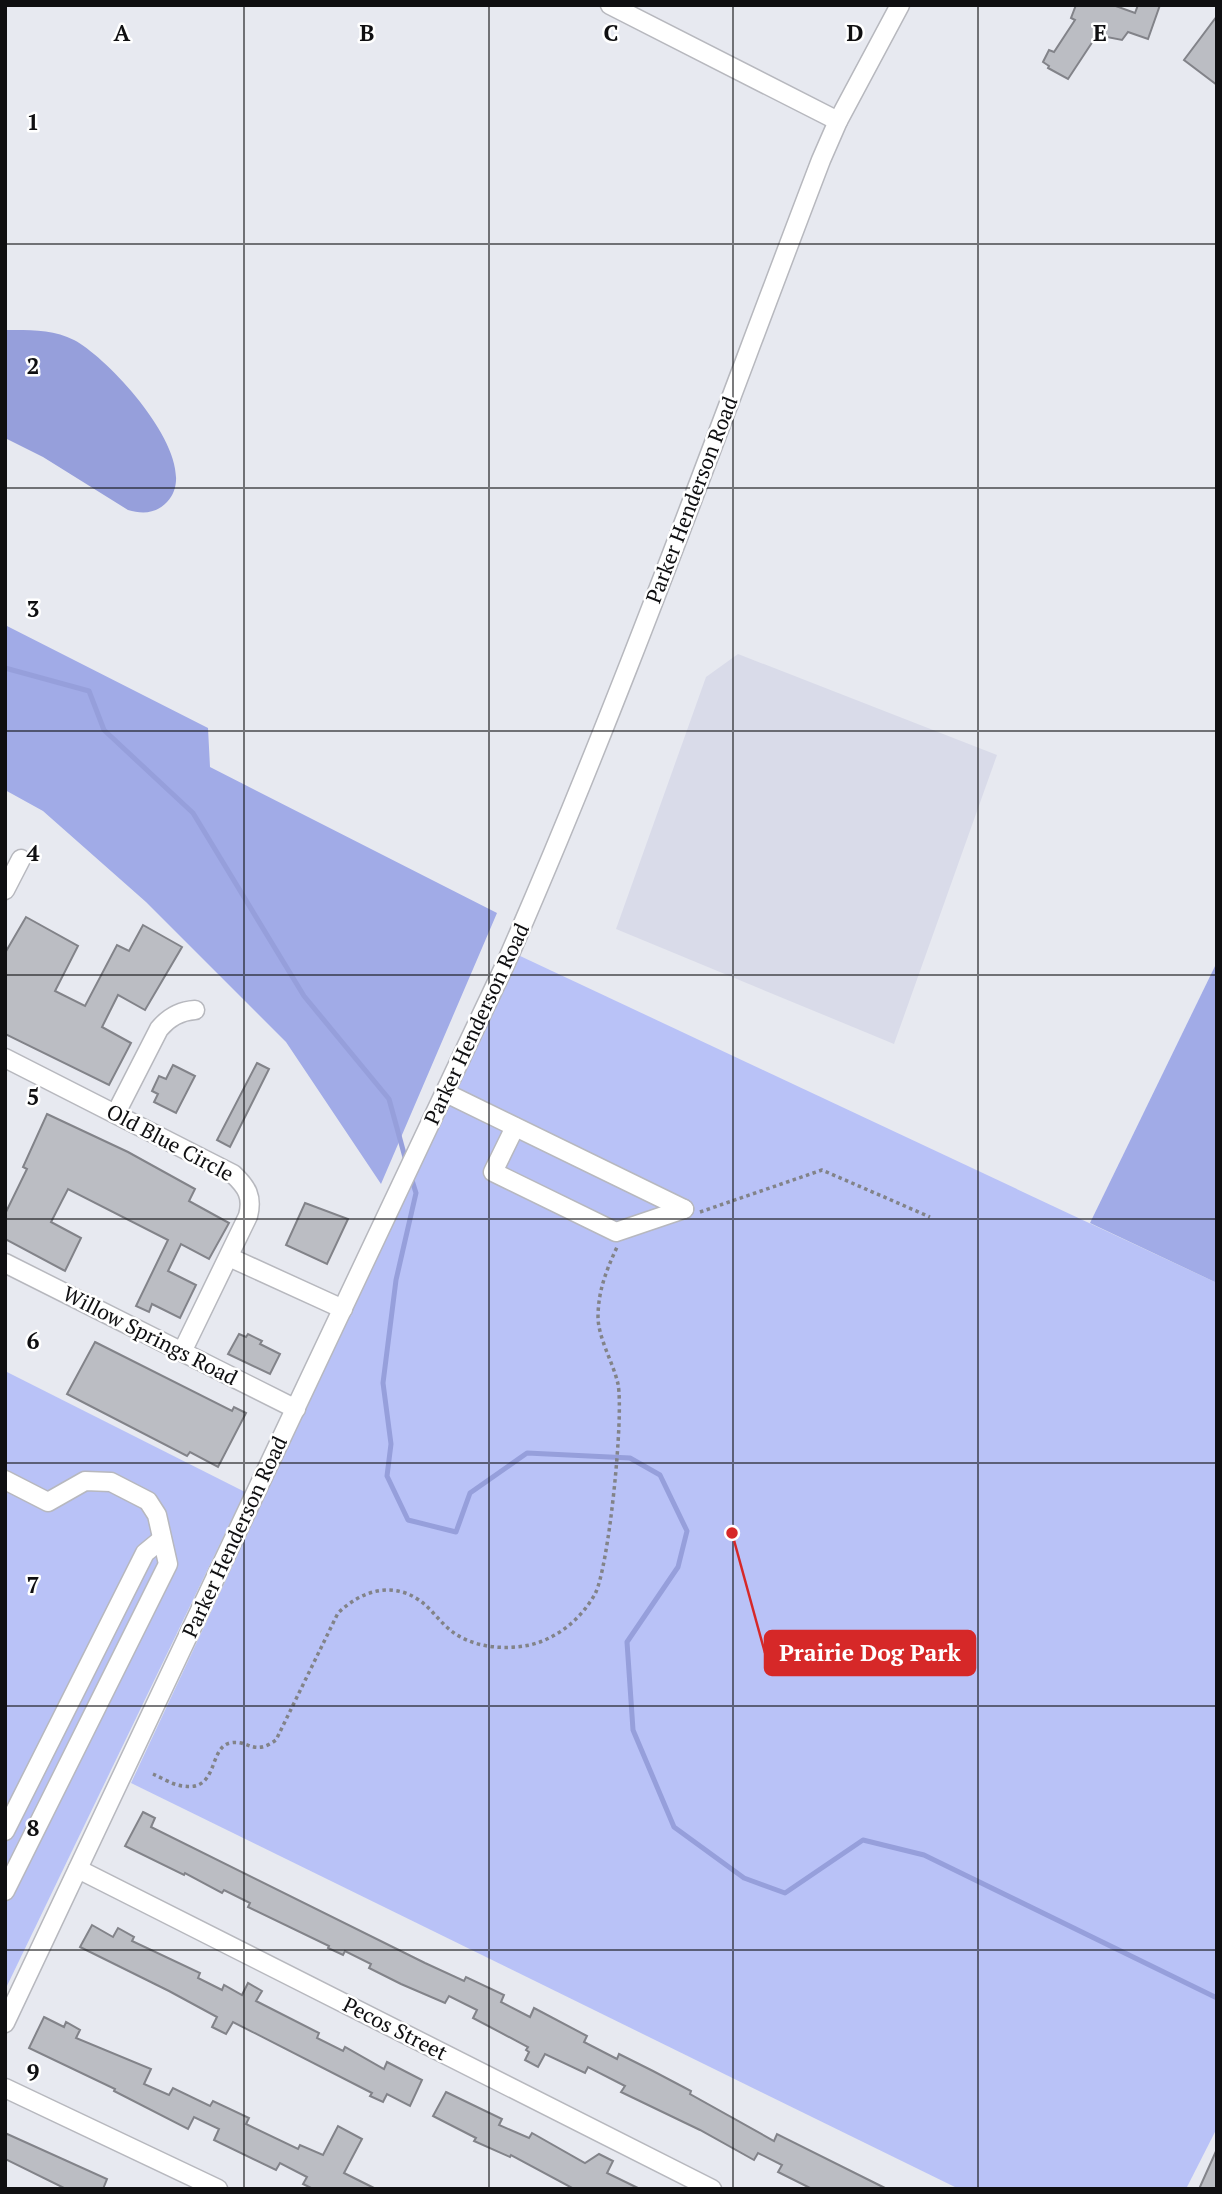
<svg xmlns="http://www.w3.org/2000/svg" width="1222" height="2194" font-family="'PT Serif',serif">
<rect width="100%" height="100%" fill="#e7e9f0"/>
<polygon fill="#d9dbe9" points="738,654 997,755 894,1044 616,929 706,677"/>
<g fill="#b9c2f7">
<polygon points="518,955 1217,1283 1217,2128 1186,2189 959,2189 131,1783"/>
<polygon points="5,1371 245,1492 5,1990"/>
</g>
<g fill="#a1abe7">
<polygon points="5,625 208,728 210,767 497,913 381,1184 286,1042 146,902 43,811 5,790"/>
<polygon points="1217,962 1217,1283 1090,1223"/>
</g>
<path fill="#969fdb" d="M 5,330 C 28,330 53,329 74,340 C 109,358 206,462 167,502 C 156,514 142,514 128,510 L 43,457 L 5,438 Z"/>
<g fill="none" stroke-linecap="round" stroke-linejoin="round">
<g stroke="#969fdb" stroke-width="5">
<polyline points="5,668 89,691 104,730 193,813 304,996 389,1099 406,1161"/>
<polyline points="411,1177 416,1193 396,1280 383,1383 391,1444 387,1476 408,1520 456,1532 470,1493 527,1453 630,1458 660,1475 687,1531 678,1567 627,1642 633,1730 674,1827 744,1878 785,1893 863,1840 924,1855 1217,1998"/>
</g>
</g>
<g fill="#bbbdc3" stroke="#828389" stroke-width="2">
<polygon points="1076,5 1113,5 1135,13 1138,5 1160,5 1148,39 1128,32 1122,40 1097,35 1068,79 1048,68 1049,66 1043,62 1049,50 1054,52 1075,20 1071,18"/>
<polygon points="1217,16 1217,85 1184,60"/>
<polygon points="26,917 78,946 55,991 85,1006 117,945 129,951 143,925 182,947 145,1010 118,995 102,1027 131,1043 109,1085 5,1034 5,953"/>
<polygon points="257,1063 269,1069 230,1147 217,1140"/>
<polygon points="173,1065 195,1076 176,1113 154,1102 158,1094 152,1091 159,1076 166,1079"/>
<polygon points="47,1114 128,1152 195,1189 189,1201 229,1223 209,1259 181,1244 168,1271 196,1285 180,1318 152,1304 149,1312 136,1306 168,1240 68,1189 51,1222 81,1238 65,1271 5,1239 5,1214 27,1169 23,1167"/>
<polygon points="305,1203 348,1219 327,1264 286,1245"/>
<polygon points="239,1334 246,1337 248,1334 262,1341 260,1344 280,1354 270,1374 228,1354"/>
<polygon points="95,1342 232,1411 234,1407 246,1413 218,1467 190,1452 187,1456 67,1394"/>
<polygon points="143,1812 155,1818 151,1827 425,1963 464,1981 466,1977 504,1995 501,2002 530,2017 534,2008 587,2036 584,2042 617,2059 619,2054 653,2071 691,2091 690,2094 774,2141 777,2134 887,2189 812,2189 778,2172 782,2165 758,2153 754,2160 700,2130 621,2092 625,2086 588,2067 585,2073 545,2054 538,2067 525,2060 529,2052 526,2050 528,2047 473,2018 477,2010 449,1996 445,2003 401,1984 369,1968 371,1964 345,1951 343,1955 328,1948 329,1946 248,1907 250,1903 224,1890 222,1893 185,1873 184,1875 125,1846"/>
<polygon points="92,1925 113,1937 118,1928 134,1937 132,1941 200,1973 198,1978 222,1990 224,1985 242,1995 248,1983 262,1991 256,2001 319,2033 317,2038 343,2051 345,2047 384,2069 387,2062 422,2080 410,2106 387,2094 383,2102 370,2096 372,2093 233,2022 226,2034 212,2027 217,2017 169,1991 80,1947"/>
<polygon points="44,2017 64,2027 66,2022 80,2030 76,2038 151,2069 144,2084 169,2095 173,2088 210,2106 213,2101 249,2118 246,2124 298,2149 300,2145 323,2155 338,2126 362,2139 344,2173 376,2189 313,2189 303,2184 307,2177 280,2163 276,2170 214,2140 219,2129 194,2117 188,2129 114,2091 115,2089 29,2048"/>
<polygon points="446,2092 502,2119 499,2125 529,2138 532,2133 585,2163 599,2154 613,2161 607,2173 640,2189 574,2189 511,2155 510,2157 474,2141 476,2138 433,2116"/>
<polygon points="5,2133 107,2179 103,2189 66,2189 5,2159"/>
<polygon points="1217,2149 1217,2189 1199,2189"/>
</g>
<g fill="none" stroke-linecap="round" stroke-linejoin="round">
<g stroke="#b7b8be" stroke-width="21">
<g id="minor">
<polyline points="610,5 838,121"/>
<polyline points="5,890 21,859"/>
<path d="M 5,1058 L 233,1174 C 247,1187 253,1197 248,1216 L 182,1352"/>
<polyline points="446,1093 684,1209"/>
<path d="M 116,1113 L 159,1029 C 168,1018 180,1011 195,1010"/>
<polyline points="515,1127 493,1172 616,1232 684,1209"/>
<polyline points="229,1257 343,1309"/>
<polyline points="5,1263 296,1409"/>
<polyline points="5,1480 48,1502 85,1481 111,1482 148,1501 157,1515 168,1564 5,1891"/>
<polyline points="5,1831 145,1553 162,1539"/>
<polyline points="78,1869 712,2189"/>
<path d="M 5,2023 L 505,965 C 621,701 718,429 821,160 L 838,121 L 900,5"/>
<polyline points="5,2088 218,2189"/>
</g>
</g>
<g stroke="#828388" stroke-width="3.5" stroke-dasharray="3.5 3.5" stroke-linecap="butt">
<polyline points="700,1212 822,1170 930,1217"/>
<path d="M 153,1774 C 162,1778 173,1785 183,1786 C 219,1792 208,1748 230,1743 C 249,1739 253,1757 276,1740 L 338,1613 C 361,1591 391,1581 419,1600 C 432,1609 441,1624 454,1633 C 476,1648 505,1650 530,1645 C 558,1638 581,1619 595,1594 C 609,1567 624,1415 618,1384 C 613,1362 599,1340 598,1318 C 598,1291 606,1271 617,1247"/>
</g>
<use href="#minor" stroke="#fff" stroke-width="18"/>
</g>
<path fill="none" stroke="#0f0f11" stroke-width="2" stroke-opacity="0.55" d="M 244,5 L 244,2189M 489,5 L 489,2189M 733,5 L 733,2189M 978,5 L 978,2189M 5,244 L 1217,244M 5,488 L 1217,488M 5,731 L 1217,731M 5,975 L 1217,975M 5,1219 L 1217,1219M 5,1463 L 1217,1463M 5,1706 L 1217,1706M 5,1950 L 1217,1950"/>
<g text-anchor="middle" stroke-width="5" stroke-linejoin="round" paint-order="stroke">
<g font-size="21" fill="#0f0f11" stroke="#fff">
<text transform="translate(692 500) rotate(-69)" y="7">Parker Henderson Road</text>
<text transform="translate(477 1024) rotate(-65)" y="7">Parker Henderson Road</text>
<text transform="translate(170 1143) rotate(28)" y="7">Old Blue Circle</text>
<text transform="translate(150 1336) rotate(27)" y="7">Willow Springs Road</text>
<text transform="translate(235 1537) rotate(-65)" y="7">Parker Henderson Road</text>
<text transform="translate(395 2029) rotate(27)" y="7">Pecos Street</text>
</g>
</g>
<g font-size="23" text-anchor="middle" font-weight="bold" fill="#0f0f11" stroke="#fff" stroke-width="5" stroke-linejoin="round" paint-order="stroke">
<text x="122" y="41">A</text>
<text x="367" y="41">B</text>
<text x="611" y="41">C</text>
<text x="855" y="41">D</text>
<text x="1100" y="41">E</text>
<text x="33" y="130">1</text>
<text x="33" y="374">2</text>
<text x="33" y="617">3</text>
<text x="33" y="861">4</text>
<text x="33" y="1105">5</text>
<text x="33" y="1349">6</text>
<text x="33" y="1593">7</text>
<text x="33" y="1836">8</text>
<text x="33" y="2080">9</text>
</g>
<path fill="none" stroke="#d62828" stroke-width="2.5" d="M732 1533L765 1653"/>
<circle fill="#d62828" stroke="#fff" stroke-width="2.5" cx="732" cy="1533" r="7"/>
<rect fill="#d62828" stroke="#d62828" stroke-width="2.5" x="765" y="1631" width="210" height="44" rx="7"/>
<g font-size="23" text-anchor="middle" font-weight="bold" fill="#fff">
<text x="870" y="1661">Prairie Dog Park</text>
</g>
<rect width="1222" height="2194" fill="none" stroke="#0f0f11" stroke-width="14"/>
</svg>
